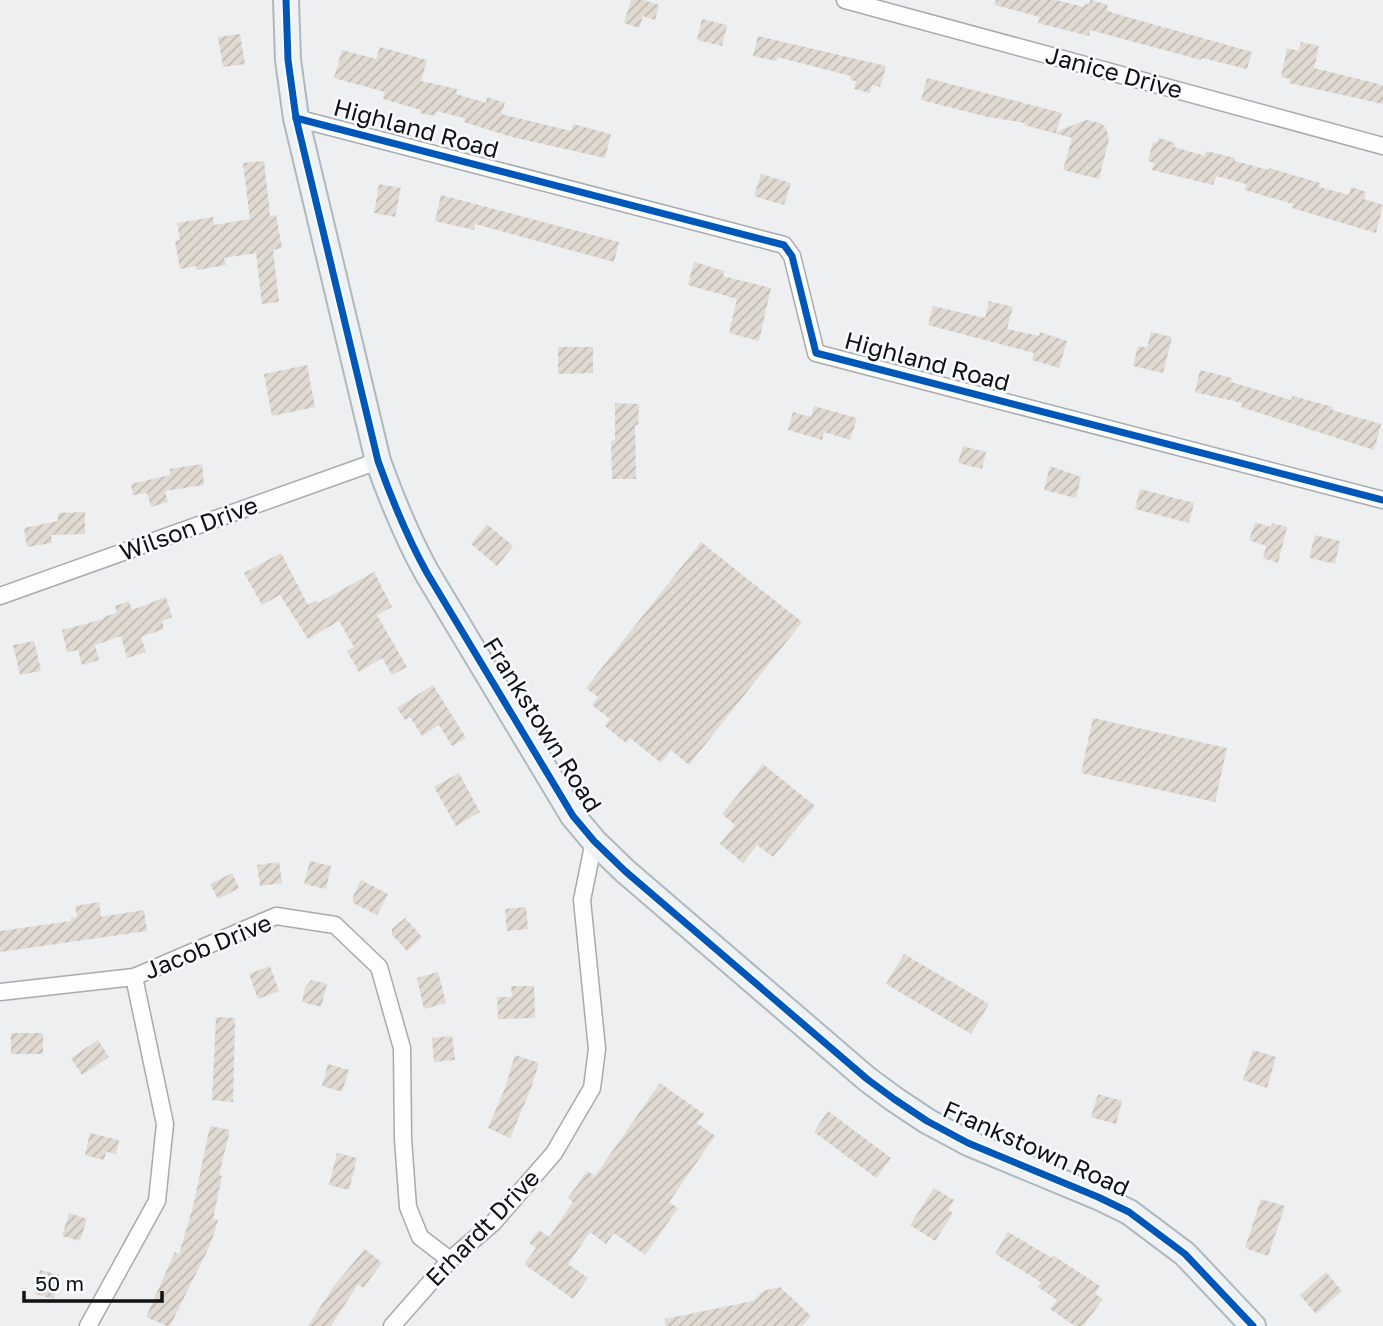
<svg xmlns="http://www.w3.org/2000/svg" width="1383" height="1326" font-family="'Golos Text',sans-serif">
<defs>
<pattern id="building-hatch" width="6" height="6" patternUnits="userSpaceOnUse" patternTransform="scale(1.75)"><rect width="6" height="6" fill="#e1dad3"/><path d="M-1 1l2-2M0 6l6-6M5 7l2-2" fill="none" stroke="#c0bab4"/></pattern>
</defs>
<rect width="100%" height="100%" fill="#edeff0"/>
<g fill="url(#building-hatch)">
<polygon points="631,0 644,0 659,5 655,20 643,16 639,28 624,23"/>
<polygon points="996,0 1056,0 1084,7 1085,3 1088,5 1091,0 1108,5 1106,10 1113,13 1252,52 1247,69 1202,58 1201,60 1090,30 1089,36 1038,23 1040,17 995,5"/>
<polygon points="702,19 727,25 722,46 697,40"/>
<polygon points="240,34 245,64 223,67 218,37"/>
<polygon points="758,36 886,66 880,87 872,85 870,93 854,89 856,81 850,80 851,76 777,57 776,61 753,56"/>
<polygon points="1301,42 1319,46 1314,68 1383,85 1383,104 1289,83 1290,79 1281,77 1287,48 1299,51"/>
<polygon points="380,47 427,60 421,81 457,89 456,94 486,103 487,97 505,103 501,114 571,131 573,124 611,134 605,158 512,137 464,122 465,118 436,111 435,116 420,113 421,110 383,99 385,92 334,78 342,50 376,59"/>
<polygon points="927,78 1062,113 1056,132 1086,120 1101,123 1106,128 1109,139 1099,179 1063,170 1072,138 1024,125 1025,123 988,117 921,100"/>
<polygon points="1159,138 1175,143 1174,147 1205,156 1206,151 1235,158 1235,161 1269,170 1269,168 1320,183 1319,187 1349,195 1351,187 1366,192 1364,199 1383,205 1376,233 1292,208 1293,204 1245,190 1246,184 1216,176 1213,185 1152,170 1154,163 1148,161 1153,142 1157,143"/>
<polygon points="264,161 270,216 276,215 282,248 273,250 279,302 262,304 256,253 224,258 226,265 197,270 196,266 180,269 175,241 180,240 177,223 213,217 214,225 250,219 243,163"/>
<polygon points="761,174 791,183 784,205 754,196"/>
<polygon points="379,184 401,188 395,217 374,213"/>
<polygon points="441,195 619,242 614,262 475,224 474,230 435,221"/>
<polygon points="694,262 724,271 723,276 771,288 759,341 729,333 737,299 688,285"/>
<polygon points="989,301 1013,307 1007,329 1039,336 1040,332 1067,341 1059,368 1032,360 1034,353 928,325 933,306 985,318"/>
<polygon points="1151,332 1172,337 1163,373 1133,366 1138,346 1147,348"/>
<polygon points="558,347 593,347 593,373 558,374"/>
<polygon points="307,365 315,407 272,416 264,374"/>
<polygon points="1200,370 1232,378 1231,382 1291,400 1293,396 1333,407 1332,410 1381,424 1374,450 1241,407 1242,403 1195,392"/>
<polygon points="615,403 639,404 638,425 635,425 636,479 612,479 611,441 615,440"/>
<polygon points="814,406 857,418 850,440 824,432 822,440 788,430 793,412 811,417"/>
<polygon points="963,446 986,452 982,469 958,463"/>
<polygon points="202,464 204,485 165,491 168,502 151,507 147,493 133,495 131,484 170,475 170,469"/>
<polygon points="1050,466 1081,477 1076,498 1044,490"/>
<polygon points="1140,489 1194,503 1189,523 1135,509"/>
<polygon points="85,512 85,534 51,535 52,543 27,547 24,528 58,521 58,513"/>
<polygon points="1255,522 1271,527 1272,523 1287,527 1278,563 1263,558 1266,546 1249,540"/>
<polygon points="487,524 513,546 497,566 471,544"/>
<polygon points="1315,535 1340,541 1335,564 1309,558"/>
<polygon points="701,542 802,622 689,765 671,750 661,763 630,738 626,743 605,726 610,719 592,705 598,697 586,688"/>
<polygon points="281,553 308,605 316,600 318,603 374,572 392,607 377,615 407,667 392,675 382,658 359,672 347,651 354,647 339,621 308,639 280,595 262,605 244,573"/>
<polygon points="166,597 172,617 162,621 164,629 141,637 146,652 127,658 121,636 95,645 99,660 82,665 78,650 67,652 62,630 104,619 103,617 117,613 115,606 129,601 132,610"/>
<polygon points="34,641 41,671 20,675 13,645"/>
<polygon points="433,685 466,738 452,746 439,725 422,736 410,717 405,720 397,708"/>
<polygon points="1093,718 1227,748 1215,802 1081,773"/>
<polygon points="763,764 815,806 773,857 757,845 743,863 720,844 735,825 722,814"/>
<polygon points="459,773 480,812 456,826 434,787"/>
<polygon points="310,861 331,866 326,889 304,884"/>
<polygon points="279,862 282,883 260,886 257,865"/>
<polygon points="232,873 239,888 218,899 210,884"/>
<polygon points="361,880 388,894 377,915 353,903 353,897"/>
<polygon points="99,902 101,917 144,910 147,931 0,952 0,931 71,921 71,918 77,917 75,906"/>
<polygon points="526,907 528,929 507,931 505,909"/>
<polygon points="405,918 422,937 407,951 392,935 392,929"/>
<polygon points="904,954 989,1004 971,1034 886,984"/>
<polygon points="270,966 279,991 258,999 249,974"/>
<polygon points="438,972 446,1003 424,1009 417,978"/>
<polygon points="311,980 327,984 321,1007 302,1002 305,988"/>
<polygon points="511,986 534,986 535,1018 498,1019 497,997 512,997"/>
<polygon points="216,1017 235,1018 233,1102 212,1100"/>
<rect x="11" y="1033" width="32" height="21"/>
<polygon points="452,1036 455,1060 434,1062 432,1038"/>
<polygon points="98,1040 109,1057 82,1075 71,1058"/>
<polygon points="1253,1050 1276,1057 1267,1088 1243,1080"/>
<polygon points="515,1055 539,1063 531,1088 510,1138 488,1128 505,1088"/>
<polygon points="328,1064 349,1070 342,1092 322,1086"/>
<polygon points="660,1083 704,1114 697,1123 715,1136 669,1202 678,1208 645,1255 614,1233 606,1244 590,1232 568,1264 588,1278 573,1299 524,1264 536,1248 529,1243 539,1230 549,1237 573,1202 568,1198 587,1171 595,1176"/>
<polygon points="1098,1094 1122,1101 1116,1124 1091,1117"/>
<polygon points="828,1111 891,1158 876,1178 814,1132"/>
<polygon points="210,1126 230,1130 219,1175 222,1176 213,1219 218,1220 211,1243 170,1326 167,1326 146,1317 175,1252 179,1254 193,1207"/>
<polygon points="90,1133 119,1140 116,1154 106,1152 104,1160 85,1155"/>
<polygon points="337,1153 357,1158 349,1190 329,1185"/>
<polygon points="934,1188 954,1200 948,1210 953,1213 935,1241 910,1225"/>
<polygon points="1261,1199 1285,1206 1268,1256 1245,1248"/>
<polygon points="69,1213 87,1219 80,1241 62,1236"/>
<polygon points="1008,1232 1052,1258 1054,1256 1100,1286 1095,1294 1103,1299 1083,1326 1075,1326 1050,1309 1057,1300 1038,1287 1041,1282 995,1254"/>
<polygon points="365,1249 382,1263 363,1288 358,1284 331,1326 308,1326 333,1287"/>
<polygon points="40,1270 59,1275 54,1299 35,1294"/>
<polygon points="1326,1272 1342,1291 1316,1314 1300,1295"/>
<polygon points="780,1287 811,1316 802,1326 666,1326 665,1319 753,1301 763,1291"/>
</g>
<g fill="none" stroke-linecap="round" stroke-linejoin="round">
<g stroke="#a9aaab" stroke-width="19">
<g id="minor">
<polyline points="845,0 1383,146"/>
<polyline points="296,118 784,245 792,256 816,353 1383,500"/>
<polyline points="0,596 378,461"/>
<polyline points="0,992 134,977 276,916 335,925 379,967 402,1048 403,1139 408,1207 420,1237 450,1260"/>
<polyline points="88,1326 157,1201 165,1124 134,977"/>
<polyline points="392,1326 450,1260 493,1223 554,1153 592,1088 597,1049 582,900 594,841"/>
</g>
</g>
<g stroke="#afb8bd" stroke-width="28">
<path id="primary" d="M 286,0 L 288,60 L 296,118 L 378,461 C 392,500 407,537 427,573 L 573,816 L 594,841 L 625,871 L 867,1079 L 894,1099 L 927,1121 L 968,1143 L 1098,1197 L 1129,1212 L 1185,1254 L 1253,1326"/>
</g>
<use href="#minor" stroke="#fcfdfd" stroke-width="16"/>
<use href="#primary" stroke="#eef2f5" stroke-width="24"/>
<g stroke="#f9fcfe" stroke-width="11">
<g id="cycleway">
<path d="M 286,0 L 288,60 L 296,118 L 378,461 C 392,500 407,537 427,573 L 573,816 L 594,841 L 625,871 L 867,1079 L 894,1099 L 927,1121 L 968,1143 L 1098,1197 L 1129,1212 L 1185,1254 L 1253,1326"/>
<polyline points="296,118 784,245 792,256 816,353 1383,500"/>
</g>
</g>
<use href="#cycleway" stroke="#0057b8" stroke-width="7"/>
</g>
<g text-anchor="middle" stroke-width="5" stroke-linejoin="round" paint-order="stroke">
<g font-size="24" fill="#111213" stroke="#f9fcfe">
<text transform="translate(1114 73) rotate(15)" y="8">Janice Drive</text>
<text transform="translate(416 129) rotate(15)" y="8">Highland Road</text>
<text transform="translate(927 362) rotate(15)" y="8">Highland Road</text>
<text transform="translate(189 529) rotate(-20)" y="8">Wilson Drive</text>
<text transform="translate(542 725) rotate(58)" y="8">Frankstown Road</text>
<text transform="translate(208 947) rotate(-22)" y="8">Jacob Drive</text>
<text transform="translate(1036 1149) rotate(24)" y="8">Frankstown Road</text>
<text transform="translate(483 1228) rotate(-46)" y="8">Erhardt Drive</text>
</g>
</g>
<path d="M24 1291v10h138v-10" fill="none" stroke="#111213" stroke-width="3.5"/>
<text x="35" y="1291" font-size="21" fill="#111213" stroke="#f9fcfe" stroke-width="5" paint-order="stroke">50 m</text>
</svg>
